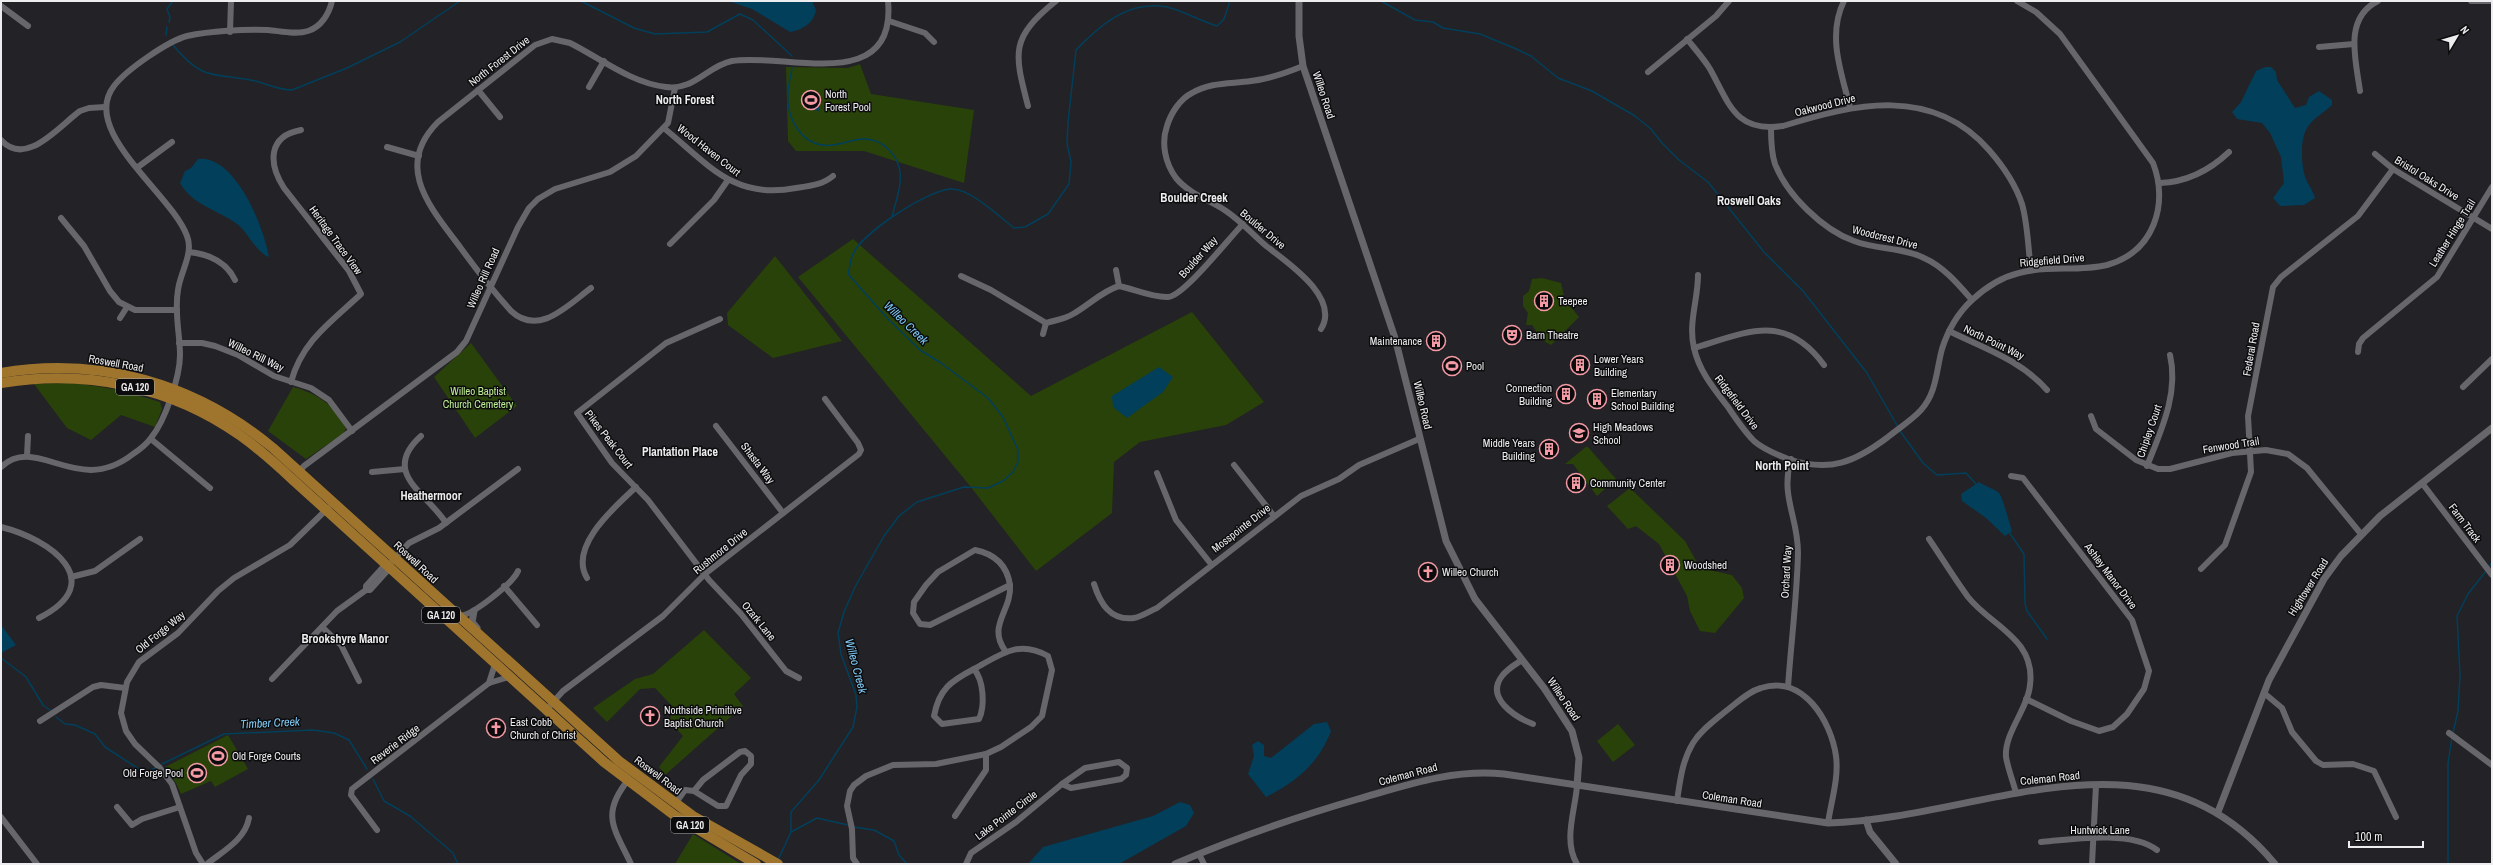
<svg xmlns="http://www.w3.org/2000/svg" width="2493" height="865" font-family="'Archivo Narrow',sans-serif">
<rect width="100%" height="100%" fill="#232226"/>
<g fill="#294209">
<polygon points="860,64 871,94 974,110 964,183 864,151 796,151 788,141 786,67 848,68"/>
<polygon points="853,239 1031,396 1192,312 1264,402 1226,425 1140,442 1114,462 1112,513 1036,571 970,486 798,277"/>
<polygon points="775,256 842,341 773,358 728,325 727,313"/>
<polygon points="1542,278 1561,283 1565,300 1579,317 1551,345 1542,340 1532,325 1526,325 1528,313 1523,306 1523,296 1529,291 1532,279"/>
<polygon points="471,343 517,406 475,438 434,377"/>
<path d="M 68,383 C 100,385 129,392 160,402 L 162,409 L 155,427 L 121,415 L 91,440 L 67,428 L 34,384 Z"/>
<path d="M 293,387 C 316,393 337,406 346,429 L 343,434 L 306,459 L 268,431 Z"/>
<polygon points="1587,446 1616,479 1597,496 1573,464 1565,464"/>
<polygon points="1630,488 1685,541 1700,568 1732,575 1742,588 1744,598 1715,633 1700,631 1690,611 1687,596 1659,544 1636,526 1628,529 1607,506"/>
<polygon points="704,630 751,678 734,694 743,706 665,775 659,767 683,736 669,721 674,708 655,688 640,689 607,722 593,708 635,679 653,674"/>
<polygon points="1618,724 1635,745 1613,762 1597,741"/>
<polygon points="228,735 248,769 215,787 211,781 181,794 176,783 165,767"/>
<polygon points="693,834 741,864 675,864"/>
</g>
<g fill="#023f5b">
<path d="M 728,1 L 812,1 L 816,10 C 814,23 802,30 790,32 L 752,9 Z"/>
<path d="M 2265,67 L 2271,67 L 2276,72 L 2277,80 L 2295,108 L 2306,105 L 2309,97 L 2319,91 L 2332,100 L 2332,105 C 2325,112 2315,117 2309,125 C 2300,136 2301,160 2304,173 C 2306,183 2313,189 2315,198 L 2304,205 L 2280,206 L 2273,198 L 2284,183 L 2281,157 L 2270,133 L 2262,123 L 2237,119 L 2232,112 L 2241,102 L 2256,71 Z"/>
<polygon points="807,92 816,92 814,105 820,105 820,111 807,109"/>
<path d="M 198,159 C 236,155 264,228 269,257 C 256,253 248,232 237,224 C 218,210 192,205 180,183 L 185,171 L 191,168 Z"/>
<polygon points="1159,367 1173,377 1163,392 1127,418 1113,407 1112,396"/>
<path d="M 1979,482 C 1985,486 1993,488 1999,493 C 2002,495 2010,525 2012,531 L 2005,536 L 1986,518 L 1962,501 L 1961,494 Z"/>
<polygon points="1,625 16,645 1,653"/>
<path d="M 1327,722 L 1331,731 C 1319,763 1296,782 1266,797 L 1248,774 L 1254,756 L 1252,745 L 1258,741 L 1264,745 L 1264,756 L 1271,758 L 1314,724 Z"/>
<polygon points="1180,802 1190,805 1194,813 1186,826 1119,864 1028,864 1043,847 1153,816"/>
</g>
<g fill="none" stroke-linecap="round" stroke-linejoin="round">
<g stroke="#023f5b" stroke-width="1.5">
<polyline points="581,1 634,28 655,34 707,32 740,14 753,20 792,56"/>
<polyline points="1381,1 1415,20 1433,22 1443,28 1480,34 1514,48 1531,56 1558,78 1592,91 1635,116 1651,129 1662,143 1679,160 1708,182 1764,252 1803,291 1867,373 1898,427"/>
<polyline points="169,22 170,17 167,9 173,1"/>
<polyline points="166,35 167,27"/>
<path d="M 173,45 C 204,83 214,72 255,81 C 267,84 279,90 292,90 L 347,68 L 400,42 L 460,1"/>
<path d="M 792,68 C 791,76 788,85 788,93 C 786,119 803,149 833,145 C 844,144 855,138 866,139 C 883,140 898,155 900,172 C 902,187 895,203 892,217"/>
<polyline points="1900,431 1923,463 1937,475 1966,473 1976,484"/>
<polyline points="2009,532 2024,554 2025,604 2027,611 2047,639"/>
<polyline points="2488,568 2492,563"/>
<polyline points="1,658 26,677 43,705 50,710"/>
<polyline points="56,717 65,724 75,725 95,734 105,747 145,773 155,768"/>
<polyline points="2453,733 2458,711 2460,676 2457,616 2468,594 2486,571"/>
<polyline points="162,764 224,734 313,730 334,733 349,740 367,769"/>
<polyline points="373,779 384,801 410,816 453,853 458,864"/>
<polyline points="854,827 874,830 894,841 899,855 907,864"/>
<polyline points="791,832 817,818 848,825"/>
<path d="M 778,860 L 791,832 L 791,812 L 819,780 L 853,727 L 857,707 L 856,695 L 841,654 L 838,633 L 844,612 L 855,587 L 884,536 L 899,516 L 917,502 L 964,487 L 988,488 L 1003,481 L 1013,472 L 1018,462 L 1018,450 L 1003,417 L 988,398 L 941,363 L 920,350 L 887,318 L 848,274 C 850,268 850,259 853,254 C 863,232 927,191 950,189 C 969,187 1000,217 1014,228 L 1025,227 L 1048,214 L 1069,184 L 1071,162 L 1067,143 L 1068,122 L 1076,50 C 1101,24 1129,0 1167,7 C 1184,11 1200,21 1217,26 L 1224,19 L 1230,1"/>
<polyline points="2448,864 2448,763 2452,737"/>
</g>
<g stroke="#67666b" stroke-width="6">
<path d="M 1844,1 C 1827,35 1841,72 1850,107"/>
<polyline points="2471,1 2492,1"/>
<polyline points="1,6 28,26"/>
<polyline points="889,21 925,33 934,42"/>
<polyline points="230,32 231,1"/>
<path d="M 1687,39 C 1695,49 1704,59 1710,69 C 1729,103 1735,133 1783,126 C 1854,104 1932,85 1989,150 C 2003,166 2015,183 2022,204 C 2028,225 2028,249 2031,270"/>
<polyline points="2319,47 2354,44"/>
<path d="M 1303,66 C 1286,73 1269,79 1251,81 C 1230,84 1211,82 1192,93 C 1180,99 1171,113 1167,126 C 1161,143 1165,163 1176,178 C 1189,194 1210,200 1226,211 C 1241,221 1252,234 1265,245 C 1285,261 1341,297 1321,329"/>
<polyline points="1648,72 1716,16 1729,1"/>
<polyline points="589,87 604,61"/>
<polyline points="478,90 500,117"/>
<path d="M 2360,91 C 2356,61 2343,18 2378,1"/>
<path d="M 1028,106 C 1014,52 1010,38 1056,1"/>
<path d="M 1771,128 C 1771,140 1771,152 1775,164 C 1787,195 1823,230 1854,241 C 1877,250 1902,247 1924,258 C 1944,267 1958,284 1972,300"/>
<path d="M 665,129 C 709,165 734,200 796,188 C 810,186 822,185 833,176"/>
<path d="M 1,140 C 26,168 59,126 80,111 L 89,108 L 105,107"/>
<polyline points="387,147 419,156"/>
<polyline points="2375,154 2393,169 2492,229"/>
<polyline points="138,167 172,142"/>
<path d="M 2160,183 C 2186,182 2210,170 2229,152"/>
<polyline points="61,218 84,246 110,291 119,302 135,310 177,310"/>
<polyline points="670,244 714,200 728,180"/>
<path d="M 189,252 C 208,254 226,261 235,280"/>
<path d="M 1116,270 L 1119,286 C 1134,289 1153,298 1168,297 C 1184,296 1229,238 1243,224"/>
<path d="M 1698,275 C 1698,300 1688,323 1694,348 C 1699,371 1714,389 1728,407 C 1736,419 1744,431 1754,441 C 1764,450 1776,454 1788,459 C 1830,473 1855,462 1888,437 C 1899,428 1912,420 1921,410 C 1937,392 1936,371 1942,349 C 1948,330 1958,313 1972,300 C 1985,288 2002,277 2019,273 C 2047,265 2078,272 2107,265 C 2154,252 2169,204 2153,163 L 2060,34 L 2036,12 L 2017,1"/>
<path d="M 961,276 L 991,290 L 1046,323 C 1056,320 1065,319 1073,314 C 1089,305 1102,291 1119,286"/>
<path d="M 591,288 C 568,305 539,337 511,311 C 493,291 476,269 460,247 C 431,208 393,167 438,122 L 535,45 L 552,39 L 570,43 C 600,58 631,83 666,87 C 694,91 707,66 732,61 C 783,52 897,96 888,1"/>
<polyline points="120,318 127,307"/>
<polyline points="720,319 666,343 577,413 612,463 648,500 709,580 741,614 786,671 799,678"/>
<path d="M 1949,331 C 1983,348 2021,360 2047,390"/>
<polyline points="1043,334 1046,323"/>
<polyline points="179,343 202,343 215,346 238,355 274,376 311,388 329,400 352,431"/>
<path d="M 1694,348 C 1747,332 1785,312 1824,365"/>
<polyline points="2358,352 2359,344 2363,338 2437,277 2492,187"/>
<path d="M 291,382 C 302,341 331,322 361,294 L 349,271 L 284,188 C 268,163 268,136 301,130"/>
<polyline points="2463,387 2492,359"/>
<polyline points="2091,416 2096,429 2136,460 2158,469 2170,469 2232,453 2266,450 2288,454 2307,468 2361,534"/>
<polyline points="716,426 783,513"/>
<path d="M 421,436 C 380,473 427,493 446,523"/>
<polyline points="151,439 210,488"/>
<polyline points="27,456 28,436"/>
<polyline points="1234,465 1274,516"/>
<path d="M 2147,466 C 2161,431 2179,393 2170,355"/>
<path d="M 1,467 C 37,433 77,498 133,454 C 139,450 146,445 151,438 C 165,421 180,377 180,355 C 180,334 174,312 178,290 C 180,273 194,253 187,236 C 172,194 79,131 114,86 C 126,70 168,41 187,36 C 210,31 244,29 268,30 C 280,31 296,35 308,31 C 321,27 329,14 332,1"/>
<polyline points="372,472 405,469"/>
<polyline points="298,473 304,466 457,352 466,341 518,227 529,208 538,199 555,189 610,172 636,156 668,123 675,88"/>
<polyline points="1157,473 1176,520 1211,564"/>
<polyline points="2011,476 2023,478 2132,620 2149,671 2144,689 2127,714 2113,727 2099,731 2071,721 2026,699"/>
<polyline points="2422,483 2492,575"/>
<path d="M 1,527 C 50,539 110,582 39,618"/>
<path d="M 1929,539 C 1942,558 1954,578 1968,597 C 1991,626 2036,639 2030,685 C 2028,709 2004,733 2006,757 C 2008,769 2013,781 2016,793"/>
<path d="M 975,550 C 995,554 1007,565 1010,585 L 930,625 L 920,624 L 913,613 L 914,602 L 926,585 L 938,572 Z"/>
<polyline points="2201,569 2225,545 2251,472 2248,416 2273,287 2281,277 2358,216 2393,169"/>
<polyline points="71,577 95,571 140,539"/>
<path d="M 587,578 C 568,546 616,506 636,487"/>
<path d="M 1094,584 C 1100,603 1110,621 1134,618 C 1141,617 1150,611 1157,608 L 1301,496 L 1339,479 L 1359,465 L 1419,439"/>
<polyline points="504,586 537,625"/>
<polyline points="366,590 366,586 384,566 388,566"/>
<path d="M 459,616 C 472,616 513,583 518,571"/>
<polyline points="322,627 341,645 359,681"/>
<path d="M 1006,652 C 986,626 1012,611 1010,585"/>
<path d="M 1522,660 C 1516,664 1507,669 1502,676 C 1485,698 1515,717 1533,724"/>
<path d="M 974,669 C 984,681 985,706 979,719 L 942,724 L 934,716 C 939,689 951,681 974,669 Z"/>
<polyline points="272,679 337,611 366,590 370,590 388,570 388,566 409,543 439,528 518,469"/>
<polyline points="489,683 495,664"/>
<path d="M 1788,687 C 1791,643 1797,597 1798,553 C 1798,516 1780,497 1791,459"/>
<polyline points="2264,693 2282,708 2292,732 2316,761 2323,765 2353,764 2374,771 2396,817"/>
<polyline points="546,710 563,691 663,616 705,574 859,454 861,450 858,443 825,399"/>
<polyline points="40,721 93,687 101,685 125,688"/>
<polyline points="2449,733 2492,765"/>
<polygon points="1119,762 1127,768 1126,775 1121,779 1071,788 1062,784 1085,768"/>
<path d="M 629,779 C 600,814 614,828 631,864"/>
<path d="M 1677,801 C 1680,781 1682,761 1693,743 C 1701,730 1714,721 1726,711 C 1737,703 1747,692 1761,688 C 1803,674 1831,721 1836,756 C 1839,778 1831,802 1828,823"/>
<polyline points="675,804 685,790 694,791 703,780 740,752 745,751 751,756 751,764 741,775 726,806 718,806 694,791"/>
<polyline points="117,807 132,825 142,819 180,807"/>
<polyline points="955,816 986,770 986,754"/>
<polyline points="1,817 37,864"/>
<polyline points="377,830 351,795 352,789 489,683 509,677"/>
<path d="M 2041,842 C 2073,839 2131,830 2157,850"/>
<polyline points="1199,854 1204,864"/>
<polyline points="203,864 196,853 172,784 160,768 135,744 126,731 121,713 127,682 139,662 178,633 218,591 234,578 290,545 328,508"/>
<path d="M 207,864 C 223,851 245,840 249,818"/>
<path d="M 857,864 L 853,858 L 852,829 L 847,806 L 850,791 L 854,785 L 866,776 L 893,765 L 936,764 L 986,754 L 1001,747 L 1031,727 L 1042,716 L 1052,670 L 1048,656 C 1018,639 1000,655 974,669"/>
<polyline points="966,864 971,853 1016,822 1062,784"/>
<path d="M 1577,864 C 1563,841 1575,811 1577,786"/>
<polyline points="2092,864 2096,785"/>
</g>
<g stroke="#67666b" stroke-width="7">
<polyline points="1299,1 1299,36 1303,66 1395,338 1446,541 1475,599 1544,688 1572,731 1579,758 1577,786"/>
<polyline points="474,611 472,622 477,628"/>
<polyline points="2218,812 2269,680 2324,579 2341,556 2380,516 2492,428"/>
<polyline points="1866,820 1870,832 1896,864"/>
<path d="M 1175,864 C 1235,838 1296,817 1358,799 C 1407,785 1452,769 1504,774 L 1828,823 C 1983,819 2151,716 2275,864"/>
</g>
<g stroke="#9f752e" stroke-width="10">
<path d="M 1,373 C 100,356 196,384 273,448 L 619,761 L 693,816 L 778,864"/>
<path d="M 1,383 C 85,369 171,386 241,436 C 259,449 276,464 292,479 L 604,762 L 674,815 L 756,864"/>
</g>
</g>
<defs>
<g id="stadium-ring" transform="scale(1)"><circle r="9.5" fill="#0c0c0e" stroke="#f49aa4" stroke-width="1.5"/><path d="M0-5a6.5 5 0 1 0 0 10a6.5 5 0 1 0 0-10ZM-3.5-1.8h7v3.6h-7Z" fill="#f49aa4"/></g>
<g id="building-ring" transform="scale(1)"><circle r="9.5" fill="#0c0c0e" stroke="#f49aa4" stroke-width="1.5"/><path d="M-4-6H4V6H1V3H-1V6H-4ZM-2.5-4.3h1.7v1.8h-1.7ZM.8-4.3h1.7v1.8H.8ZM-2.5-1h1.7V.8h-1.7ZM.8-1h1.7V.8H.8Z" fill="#f49aa4"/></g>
<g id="theatre-ring" transform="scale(1)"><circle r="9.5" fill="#0c0c0e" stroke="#f49aa4" stroke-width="1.5"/><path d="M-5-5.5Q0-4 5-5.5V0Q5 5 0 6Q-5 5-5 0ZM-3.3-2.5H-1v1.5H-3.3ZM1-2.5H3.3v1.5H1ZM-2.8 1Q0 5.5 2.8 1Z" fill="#f49aa4"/></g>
<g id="school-ring" transform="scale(1)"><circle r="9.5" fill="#0c0c0e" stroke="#f49aa4" stroke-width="1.5"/><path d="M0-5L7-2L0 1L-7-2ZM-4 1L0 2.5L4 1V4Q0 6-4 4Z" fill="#f49aa4"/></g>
<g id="church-ring" transform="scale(1)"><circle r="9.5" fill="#0c0c0e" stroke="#f49aa4" stroke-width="1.5"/><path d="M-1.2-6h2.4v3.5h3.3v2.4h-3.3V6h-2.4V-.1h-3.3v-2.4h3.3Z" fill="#f49aa4"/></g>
</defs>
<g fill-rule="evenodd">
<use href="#stadium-ring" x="811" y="100"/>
<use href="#building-ring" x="1544" y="301"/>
<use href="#theatre-ring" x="1512" y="335"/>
<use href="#building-ring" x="1436" y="341"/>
<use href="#building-ring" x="1580" y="365"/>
<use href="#stadium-ring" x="1452" y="366"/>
<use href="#building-ring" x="1566" y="394"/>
<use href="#building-ring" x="1597" y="399"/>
<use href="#school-ring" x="1579" y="433"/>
<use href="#building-ring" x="1549" y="449"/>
<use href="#building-ring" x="1576" y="483"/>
<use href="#building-ring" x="1670" y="565"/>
<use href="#church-ring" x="1428" y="572"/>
<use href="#church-ring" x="650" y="716"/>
<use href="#church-ring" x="496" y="728"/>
<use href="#stadium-ring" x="218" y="756"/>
<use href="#stadium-ring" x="197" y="773"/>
</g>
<g text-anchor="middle" stroke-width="3" stroke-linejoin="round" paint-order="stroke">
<g fill="#0c0c0e" stroke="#aaaaac" stroke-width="1">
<rect x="116" y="379" width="38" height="16" rx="3"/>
<rect x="422" y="607" width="38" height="16" rx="3"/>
<rect x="671" y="817" width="38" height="16" rx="3"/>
</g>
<g font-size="10" font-weight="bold" fill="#ededef">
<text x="135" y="391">GA 120</text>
<text x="441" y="619">GA 120</text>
<text x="690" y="829">GA 120</text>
</g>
<g font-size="11" fill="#ededef" stroke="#0c0c0e">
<text transform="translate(499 61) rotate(-38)" y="4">North Forest Drive</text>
<text transform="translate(1324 95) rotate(72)" y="4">Willeo Road</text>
<text transform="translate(1825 105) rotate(-14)" y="4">Oakwood Drive</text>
<text transform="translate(709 150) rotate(38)" y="4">Wood Haven Court</text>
<text transform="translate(2427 178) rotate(32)" y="4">Bristol Oaks Drive</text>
<text transform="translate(1263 229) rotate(40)" y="4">Boulder Drive</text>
<text transform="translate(2452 233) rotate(-58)" y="4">Leather Hinge Trail</text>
<text transform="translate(1885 237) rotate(14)" y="4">Woodcrest Drive</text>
<text transform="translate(336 240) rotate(54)" y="4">Heritage Trace View</text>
<text transform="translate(1198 257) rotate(-48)" y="4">Boulder Way</text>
<text transform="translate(2052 260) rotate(-5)" y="4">Ridgefield Drive</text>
<text transform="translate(483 278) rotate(-66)" y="4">Willeo Rill Road</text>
<text transform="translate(1994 342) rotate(26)" y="4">North Point Way</text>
<text transform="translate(2251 349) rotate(-80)" y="4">Federal Road</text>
<text transform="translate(256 355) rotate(26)" y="4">Willeo Rill Way</text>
<text transform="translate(116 363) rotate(10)" y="4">Roswell Road</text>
<text transform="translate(1737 402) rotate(53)" y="4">Ridgefield Drive</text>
<text transform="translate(1423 405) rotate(77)" y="4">Willeo Road</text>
<text transform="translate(2149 431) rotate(-71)" y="4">Chipley Court</text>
<text transform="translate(609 439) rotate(52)" y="4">Pikes Peak Court</text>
<text transform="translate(2231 445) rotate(-9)" y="4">Fenwood Trail</text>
<text transform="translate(758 463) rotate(53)" y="4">Shasta Way</text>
<text transform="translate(2465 523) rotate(53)" y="4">Farm Track</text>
<text transform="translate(1241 528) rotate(-38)" y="4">Mosspointe Drive</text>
<text transform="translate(720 551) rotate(-39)" y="4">Rushmore Drive</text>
<text transform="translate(416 562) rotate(43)" y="4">Roswell Road</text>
<text transform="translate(1786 572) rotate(-87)" y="4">Orchard Way</text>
<text transform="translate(2111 576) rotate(53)" y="4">Ashley Manor Drive</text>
<text transform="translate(2308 587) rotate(-58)" y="4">Hightower Road</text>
<text transform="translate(759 621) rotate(51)" y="4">Ozark Lane</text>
<text transform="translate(160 632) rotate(-39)" y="4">Old Forge Way</text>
<text transform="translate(1564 699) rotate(56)" y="4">Willeo Road</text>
<text transform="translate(395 744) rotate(-37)" y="4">Reverie Ridge</text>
<text transform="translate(1408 774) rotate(-15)" y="4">Coleman Road</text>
<text transform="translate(658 775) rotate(37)" y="4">Roswell Road</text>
<text transform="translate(2050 778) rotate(-6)" y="4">Coleman Road</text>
<text transform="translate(1732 799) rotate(9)" y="4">Coleman Road</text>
<text transform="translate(1006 815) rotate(-37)" y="4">Lake Pointe Circle</text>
<text x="2100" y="834">Huntwick Lane</text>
</g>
<g font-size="11" fill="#ededef" stroke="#0c0c0e" text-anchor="start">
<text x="825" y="98">North<tspan x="825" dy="13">Forest Pool</tspan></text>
<text x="1558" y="305">Teepee</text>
<text x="1526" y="339">Barn Theatre</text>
<text x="1422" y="345" text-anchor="end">Maintenance</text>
<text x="1594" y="363">Lower Years<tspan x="1594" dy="13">Building</tspan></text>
<text x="1466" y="370">Pool</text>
<text x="1552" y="392" text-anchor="end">Connection<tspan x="1552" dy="13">Building</tspan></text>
<text x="1611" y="397">Elementary<tspan x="1611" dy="13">School Building</tspan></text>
<text x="1593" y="431">High Meadows<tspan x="1593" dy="13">School</tspan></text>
<text x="1535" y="447" text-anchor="end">Middle Years<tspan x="1535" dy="13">Building</tspan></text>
<text x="1590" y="487">Community Center</text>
<text x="1684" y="569">Woodshed</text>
<text x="1442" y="576">Willeo Church</text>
<text x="664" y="714">Northside Primitive<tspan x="664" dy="13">Baptist Church</tspan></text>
<text x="510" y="726">East Cobb<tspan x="510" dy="13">Church of Christ</tspan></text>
<text x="232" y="760">Old Forge Courts</text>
<text x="183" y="777" text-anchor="end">Old Forge Pool</text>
</g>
<g font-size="11" fill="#beeb94" stroke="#0c0c0e">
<text x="478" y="395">Willeo Baptist<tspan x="478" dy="13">Church Cemetery</tspan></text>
</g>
<g font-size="12" font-weight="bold" fill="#ededef" stroke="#0c0c0e">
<text x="685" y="104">North Forest</text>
<text x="1194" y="202">Boulder Creek</text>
<text x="1749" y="205">Roswell Oaks</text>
<text x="680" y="456">Plantation Place</text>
<text x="1782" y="470">North Point</text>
<text x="431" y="500">Heathermoor</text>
<text x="345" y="643">Brookshyre Manor</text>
</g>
<g font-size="12" font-style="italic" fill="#7fcaf6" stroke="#0c0c0e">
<text transform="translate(906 323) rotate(44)" y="4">Willeo Creek</text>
<text transform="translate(856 666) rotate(75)" y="4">Willeo Creek</text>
<text transform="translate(270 723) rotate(-3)" y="4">Timber Creek</text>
</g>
</g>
<rect width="2493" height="865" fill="none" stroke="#ededef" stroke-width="4"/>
<g transform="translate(2457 36) rotate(52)" stroke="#0c0c0e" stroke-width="3" paint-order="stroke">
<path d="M0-3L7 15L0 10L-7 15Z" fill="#ededef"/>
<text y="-6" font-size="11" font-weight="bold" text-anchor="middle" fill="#ededef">N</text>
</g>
<path d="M2349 841v6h74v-6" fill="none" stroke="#ededef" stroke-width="2"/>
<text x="2355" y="841" font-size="12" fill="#ededef" stroke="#0c0c0e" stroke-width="3" paint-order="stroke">100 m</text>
</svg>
